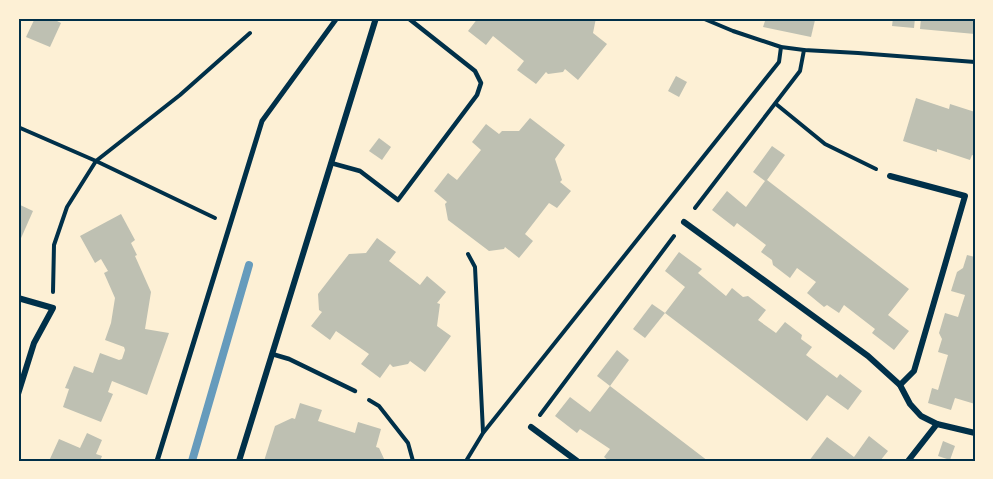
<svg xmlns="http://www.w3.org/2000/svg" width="993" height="479" font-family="'IBM Plex Sans',sans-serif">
<rect width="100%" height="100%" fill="#fdf0d5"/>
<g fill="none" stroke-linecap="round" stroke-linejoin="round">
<polyline stroke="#669bbc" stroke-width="8" points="192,461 249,265"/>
</g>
<g fill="#bec0b2">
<polygon points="35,18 51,18 61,23 50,47 26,37"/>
<polygon points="478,18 596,18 593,33 607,44 578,80 565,69 563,72 548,74 546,72 536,84 517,70 524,61 493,36 486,45 468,31"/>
<polygon points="766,18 815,20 811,37 763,27"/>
<polygon points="893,18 915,18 914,28 892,26"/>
<polygon points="921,18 975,18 975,34 920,29"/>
<polygon points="676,76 687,82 679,97 668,91"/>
<polygon points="916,98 949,109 950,104 975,112 975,156 972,155 970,160 937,149 937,152 903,141"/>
<polygon points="530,118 565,145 555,159 562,180 560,182 571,191 557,208 549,203 525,234 533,241 519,258 505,247 504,249 489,251 448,220 445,204 447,202 434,191 448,173 457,180 481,150 472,142 486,124 499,134 502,131 519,131"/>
<polygon points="379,138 391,147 382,160 369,151"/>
<polygon points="772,146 785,155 767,180 909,289 888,315 909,331 894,350 872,333 875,329 844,305 839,313 827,305 824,307 807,293 816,282 797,268 790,278 773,265 772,260 761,252 766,245 737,223 734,227 712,210 727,191 746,207 765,181 753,172"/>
<polygon points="18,204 33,211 18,245"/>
<polygon points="121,214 135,240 131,243 137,255 135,256 151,292 145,329 169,333 147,395 112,381 108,392 113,394 101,422 63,407 69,389 65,388 74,366 93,373 100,353 119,360 122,359 125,350 124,347 105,340 111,323 115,298 104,273 108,271 101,259 95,263 80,236"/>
<polygon points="377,238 396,252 389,261 420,285 427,276 446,292 437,303 440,304 437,326 451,336 425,372 410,361 408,364 393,367 390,364 380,378 361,364 369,354 336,331 330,340 311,326 322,312 319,310 318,294 349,254 366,253"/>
<polygon points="679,252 702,269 698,273 726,296 732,288 743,297 748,296 766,310 758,320 776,333 785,322 802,335 801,339 812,347 806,355 837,378 840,374 862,391 848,410 827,395 807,421 665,313 685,287 665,271"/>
<polygon points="967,255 975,257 975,404 955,398 951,410 928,403 932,388 938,390 948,355 938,352 942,339 939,333 945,313 958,317 965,295 951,291 957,272 963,268"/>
<polygon points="652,304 665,313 645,338 633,329"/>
<polygon points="617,350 629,360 610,386 597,376"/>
<polygon points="610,386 708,461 609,461 604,457 610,449 580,429 577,433 555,416 570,397 590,412"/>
<polygon points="300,403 322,410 318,421 355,433 358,422 381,429 376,447 379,448 385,461 264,461 275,426 292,418 295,419"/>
<polygon points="87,433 102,440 96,454 102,456 100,461 49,461 59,439 80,448"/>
<polygon points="869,436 888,451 880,461 809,461 827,437 854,457"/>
<polygon points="943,441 955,446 950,460 938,456"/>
</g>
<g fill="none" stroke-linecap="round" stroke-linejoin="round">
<g stroke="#003049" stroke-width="4">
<polyline points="702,18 733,31 781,47 804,50 858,53 975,62"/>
<polyline points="776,104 825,144 876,169"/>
<polyline points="18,127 96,161 215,218"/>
<polyline points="695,208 800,71 804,50"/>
<polyline points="468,254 475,267 483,432"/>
<polyline points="53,292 54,245 67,207 96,161 180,95 250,33"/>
<polyline points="369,400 379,406 408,443 413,461"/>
<polyline points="540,415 674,236"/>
<polyline points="466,461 483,433 779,62 781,47"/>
</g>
<g stroke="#003049" stroke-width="4.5">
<polyline points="331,163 360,171 398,200 477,95 481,83 475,71 408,18"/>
<polyline points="272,354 289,359 355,391"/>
</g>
<polyline stroke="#003049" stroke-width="5" points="157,461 262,121 337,18"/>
<g stroke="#003049" stroke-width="6">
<polyline points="890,176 965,196 914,371 900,385"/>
<polyline points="684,222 868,356 900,385 910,404 921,416 937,424"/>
<polyline points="18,298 53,308 34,343 18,394"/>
<polyline points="531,427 577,461"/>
<polyline points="239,461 376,18"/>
<polyline points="908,461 937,424 975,433"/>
</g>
</g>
<rect width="993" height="479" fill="none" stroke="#fdf0d5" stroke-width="39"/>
<rect x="20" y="20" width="954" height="440" fill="none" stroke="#003049" stroke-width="2"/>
</svg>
